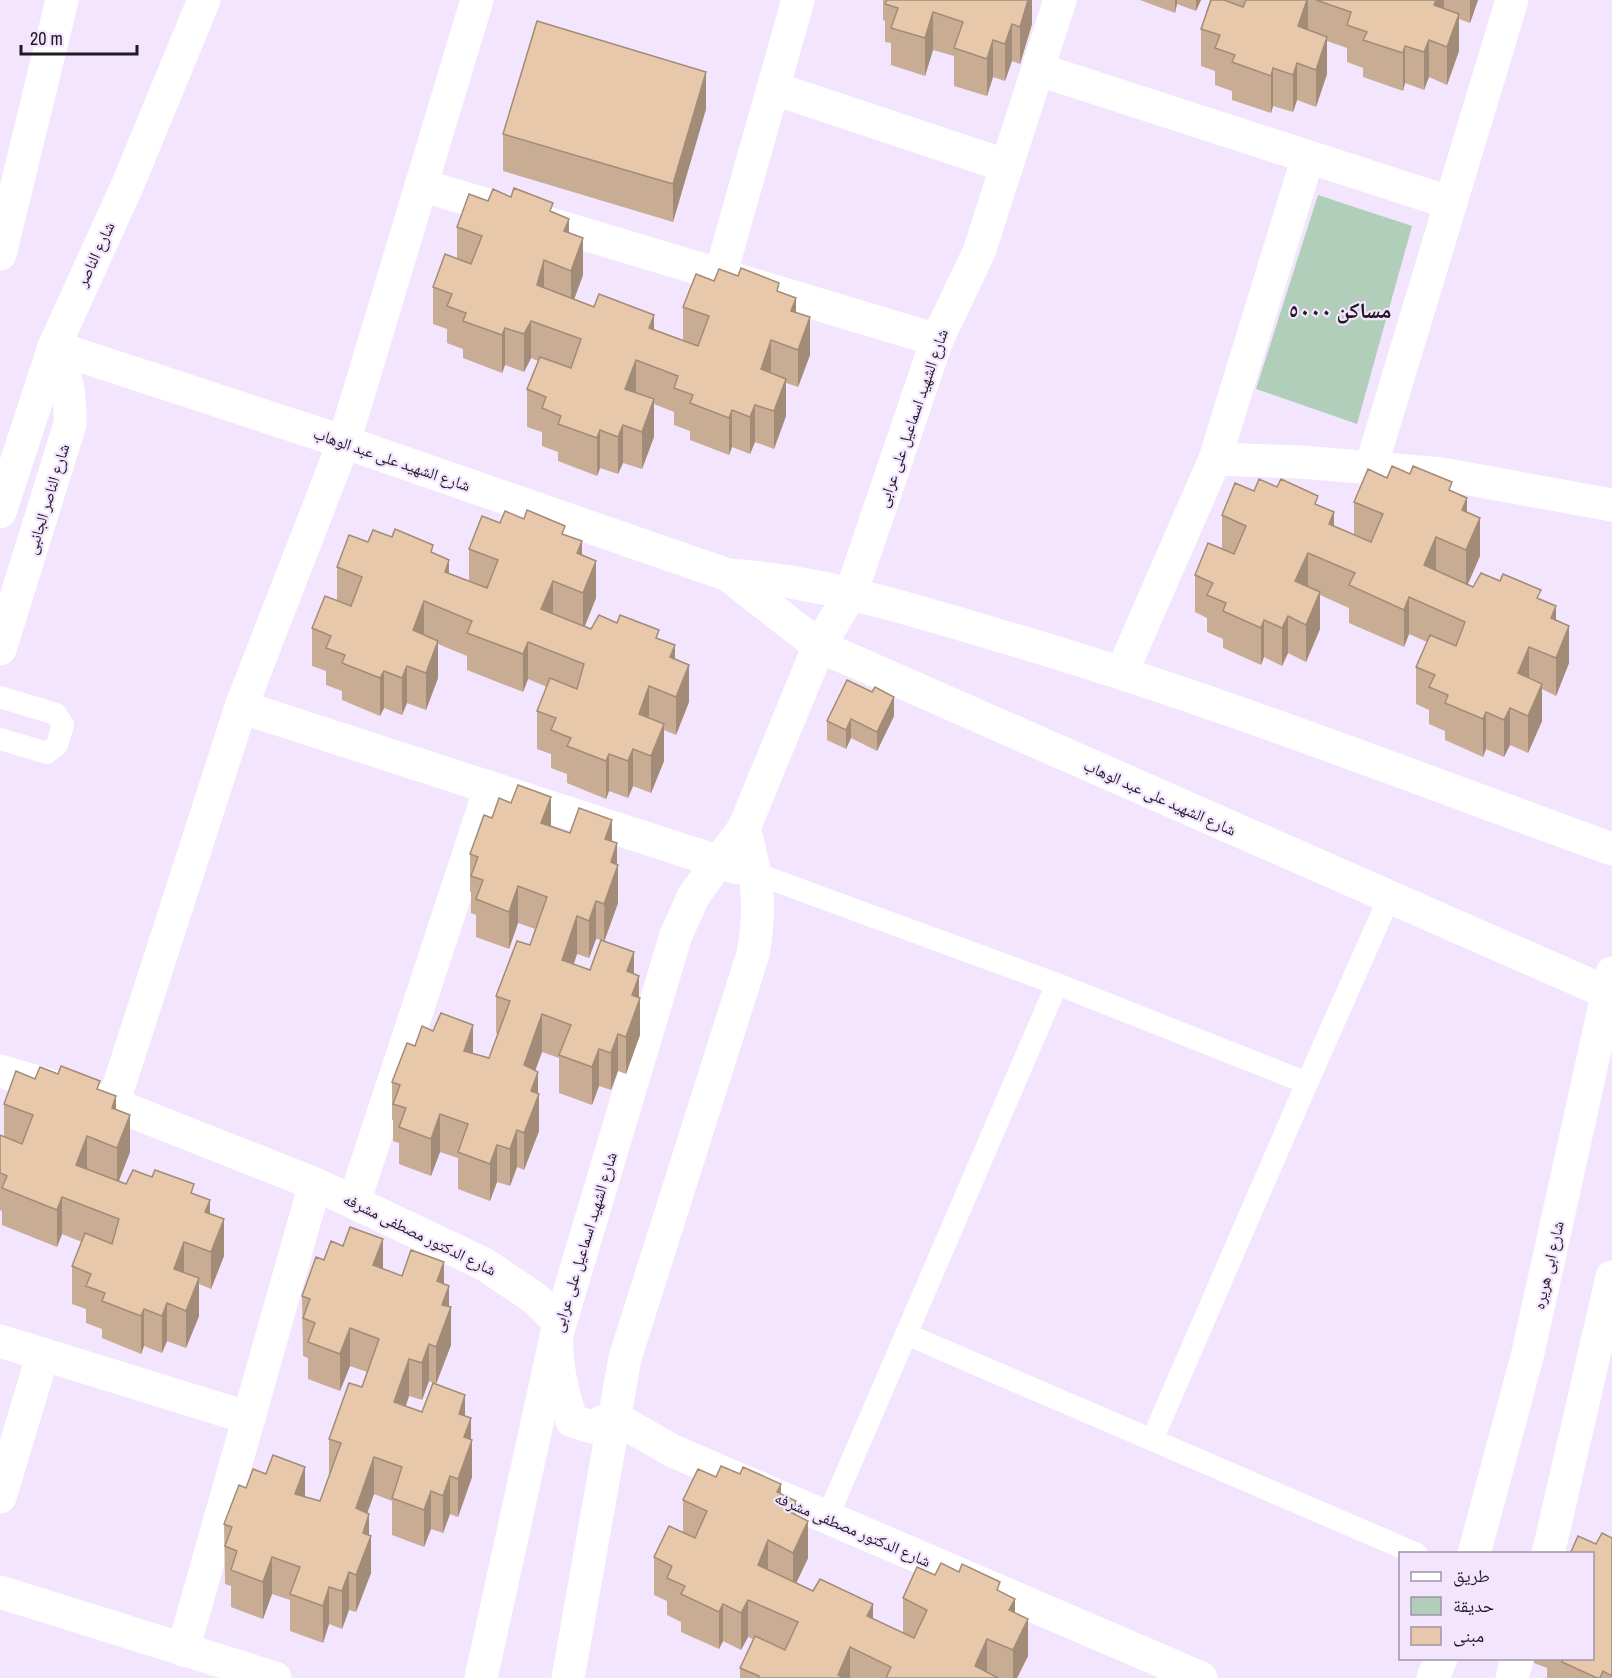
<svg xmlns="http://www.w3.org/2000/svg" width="1612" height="1678" font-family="'Archivo Narrow','Noto Naskh Arabic',sans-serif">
<rect width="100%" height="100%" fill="#f4e5fe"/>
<polygon fill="#b0ceba" points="1318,195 1412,226 1357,424 1256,389"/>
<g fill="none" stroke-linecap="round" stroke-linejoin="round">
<g stroke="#fff" stroke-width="22">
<polyline points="0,697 56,714 63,725 57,745 47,753 0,739"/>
<polyline points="757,874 1057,984 1307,1083 1389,898"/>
<polyline points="906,1334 1417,1554"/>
<polyline points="1152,1440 1307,1083"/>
<polyline points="827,1518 1057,984"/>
</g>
<g stroke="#fff" stroke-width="33">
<polyline points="1040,70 1451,203"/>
<polyline points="773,88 1007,166"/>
<polyline points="421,185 937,340"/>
<polyline points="720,276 798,0"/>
<path d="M 54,347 L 344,442 L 728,575 C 823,581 913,610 1004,637 C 1210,697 1410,776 1612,849"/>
<polyline points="1215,459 1302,462 1442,474 1612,505"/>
<polyline points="1371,467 1512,0"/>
<polyline points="728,575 819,646 1608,993"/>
<path d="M 0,649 L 70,424 C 71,395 66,373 54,347"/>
<polyline points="1122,672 1215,459 1308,157"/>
<polyline points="241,707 738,868"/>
<path d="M 0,1071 L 113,1104 L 315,1184 L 484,1264 L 536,1299 L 558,1321 C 554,1356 560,1388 572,1421 L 592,1427 L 613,1417 L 673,1451 L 1201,1678"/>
<polyline points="113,1104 241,707 344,442 477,0"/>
<polyline points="354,1202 490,789"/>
<polyline points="0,1341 249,1418"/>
<polyline points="0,1497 43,1354"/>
<polyline points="1474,1554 1527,1357 1612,973"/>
<polyline points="1548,1554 1612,1277"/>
<polyline points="0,1592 275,1678"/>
<polyline points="183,1650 315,1184"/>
<polyline points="481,1678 556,1337 676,935 694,895 744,828 819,646 851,593 937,340 979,252 1060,0"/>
<path d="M 568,1678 L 625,1358 L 753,954 C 762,904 757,876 744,828"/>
<polyline points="1433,1678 1441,1658"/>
<polyline points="1512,1678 1517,1658"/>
</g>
<g stroke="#fff" stroke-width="33">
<polyline points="0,254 62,0"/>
<polyline points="0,512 54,347 128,184 204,0"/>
</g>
</g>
<g fill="#c8ac93" fill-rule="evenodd">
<polygon points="883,0 1032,0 1032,24 1020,64 1012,61 1005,81 993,77 987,96 954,86 954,56 933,50 925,76 891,65 891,43 885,42 885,21 883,20"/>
<polygon points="1140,0 1201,0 1196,11 1177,4 1175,13"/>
<polygon points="1210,0 1478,0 1470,23 1459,19 1459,51 1447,85 1429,77 1424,90 1405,83 1403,91 1363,77 1363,68 1347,62 1347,48 1327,41 1327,74 1316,107 1297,100 1293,112 1273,106 1271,113 1232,100 1232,91 1215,85 1215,71 1201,66 1201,29"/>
<polygon points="706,109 673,222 503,171 503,134"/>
<polygon points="488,201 553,212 569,233 583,275 574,299 683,340 683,307 714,281 779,292 796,312 810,355 798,387 786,383 786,416 774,449 755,442 750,454 732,447 729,455 690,440 690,431 674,425 674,412 654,404 654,437 642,469 623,463 618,474 600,468 597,476 558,461 558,452 542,446 542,432 527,427 527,389 538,361 531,358 524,372 505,365 502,373 463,358 463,349 447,343 447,329 433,324 433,287 457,258 457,227"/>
<polygon points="1387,478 1452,491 1467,513 1480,556 1468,584 1473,587 1541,599 1556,620 1569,663 1556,696 1542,689 1542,721 1528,753 1510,745 1504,757 1486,749 1483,757 1445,740 1445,731 1429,724 1429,710 1416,704 1416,667 1427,642 1409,634 1404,647 1349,623 1349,608 1320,595 1320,629 1306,662 1288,653 1282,666 1264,657 1261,665 1223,648 1223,639 1207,632 1207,618 1195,612 1195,575 1222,549 1222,515 1254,491 1318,505 1334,526 1354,535 1354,502"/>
<polygon points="500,523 565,535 582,555 596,598 585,626 591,629 659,639 675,659 689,702 676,735 664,730 664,761 651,793 633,786 628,798 609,791 606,799 567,783 567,774 551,768 551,754 537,749 537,711 547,687 528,679 523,692 467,670 467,656 438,644 438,678 426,710 407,703 402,715 384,708 380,716 342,700 342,691 326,685 326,671 312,666 312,628 337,601 337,567 368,542 433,553 449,573 469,581 469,549"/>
<polygon points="894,716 877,751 851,738 846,749 827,740 827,721"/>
<path d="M 492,818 L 551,826 L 570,833 L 612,842 L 617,865 L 618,903 L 604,942 L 634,974 L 639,997 L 640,1035 L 626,1074 L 618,1071 L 611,1090 L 599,1086 L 592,1105 L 559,1093 L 559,1058 L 542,1052 L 535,1070 L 538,1093 L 539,1131 L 524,1170 L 517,1167 L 510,1186 L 497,1182 L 490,1201 L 458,1189 L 458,1158 L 440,1152 L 431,1176 L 399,1164 L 399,1143 L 393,1141 L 393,1120 L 392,1120 L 392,1082 L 415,1046 L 473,1054 L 489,1058 L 498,1034 L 496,1033 L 496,996 L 530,945 L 535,929 L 518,923 L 509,949 L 476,937 L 476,915 L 471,913 L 471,892 L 470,892 L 470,854 ZM 596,939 L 601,940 L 590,970 L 574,964 L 577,954 L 589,958 Z"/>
<polygon points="100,1090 116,1109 130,1152 119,1181 126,1184 194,1194 210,1214 224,1256 211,1289 199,1284 199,1316 186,1348 167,1341 162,1353 144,1346 141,1354 102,1338 102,1329 86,1323 86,1309 72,1304 72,1266 82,1242 62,1234 57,1247 2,1225 2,1211 0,1210 0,1135 4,1137 4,1104"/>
<polygon points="324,1260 383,1269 402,1276 444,1284 449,1307 451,1345 436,1384 429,1381 422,1400 409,1396 406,1406 422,1412 465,1416 471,1440 472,1477 458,1517 450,1514 443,1533 431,1529 424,1547 392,1535 392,1501 374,1494 367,1513 369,1535 371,1573 356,1612 349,1610 342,1629 329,1624 323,1643 290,1631 290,1600 272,1594 263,1619 231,1607 231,1586 225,1584 224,1524 246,1488 305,1497 320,1501 329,1476 329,1439 362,1387 367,1372 350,1366 340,1391 308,1379 308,1358 303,1356 302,1296"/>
<polygon points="716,1477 781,1494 796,1515 808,1558 796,1583 903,1633 903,1598 935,1575 1000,1591 1015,1613 1028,1656 1017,1678 740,1678 740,1668 753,1639 748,1637 741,1650 723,1641 719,1649 681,1632 681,1622 667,1615 667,1601 654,1595 654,1557 683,1532 683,1500"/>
<polygon points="1612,1538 1612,1678 1547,1678 1547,1668 1534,1663 1534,1659 1593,1659 1596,1544"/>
</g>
<g fill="#a28c78">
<polygon points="1025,0 1032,0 1032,24 1020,64 1020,27"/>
<polygon points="1175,0 1177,0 1177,4 1175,13"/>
<polygon points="1196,0 1201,0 1196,11"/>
<polygon points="1307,0 1308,0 1308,35 1298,26"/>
<polygon points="1436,0 1444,0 1444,13 1434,5"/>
<polygon points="1470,0 1478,0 1470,23"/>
<polygon points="933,12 933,50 925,76 925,38"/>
<polygon points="1459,14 1459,51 1447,85 1447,47"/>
<polygon points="1012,24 1012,61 1005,81 1005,44"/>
<polygon points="1327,37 1327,74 1316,107 1316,70"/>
<polygon points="993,40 993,77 987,96 987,59"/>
<polygon points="1429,40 1429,77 1424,90 1424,52"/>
<polygon points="1405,46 1405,83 1403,91 1403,53"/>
<polygon points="1297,63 1297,100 1293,112 1293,75"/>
<polygon points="1273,68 1273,106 1271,113 1271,76"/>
<polygon points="706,72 706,109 673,222 673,184"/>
<polygon points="569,219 569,256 564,231"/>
<polygon points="583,238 583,275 571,308 571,271"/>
<polygon points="544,260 544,298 537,285"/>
<polygon points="796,298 796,335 791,311"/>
<polygon points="654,315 654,353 649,328"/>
<polygon points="810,317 810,355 798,387 798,350"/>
<polygon points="531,321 531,358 524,372 524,334"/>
<polygon points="505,328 505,365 502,373 502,335"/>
<polygon points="771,340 771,378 761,369"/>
<polygon points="636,360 636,397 625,389"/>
<polygon points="786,379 786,416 774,449 774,411"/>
<polygon points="654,399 654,437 642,469 642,432"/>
<polygon points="755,405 755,442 750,454 750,417"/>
<polygon points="732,410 732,447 729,455 729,418"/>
<polygon points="623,425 623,463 618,474 618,437"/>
<polygon points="600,430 600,468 597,476 597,438"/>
<polygon points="1467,498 1467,536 1462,510"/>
<polygon points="1334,512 1334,549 1329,524"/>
<polygon points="1480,518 1480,556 1466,588 1466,550"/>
<polygon points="1436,537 1436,575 1424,565"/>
<polygon points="582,541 582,578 577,553"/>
<polygon points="1308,553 1308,590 1295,581"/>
<polygon points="449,560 449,597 445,572"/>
<polygon points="596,561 596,598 583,630 583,593"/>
<polygon points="553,581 553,618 541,609"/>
<polygon points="1320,592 1320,629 1306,662 1306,625"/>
<polygon points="1409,597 1409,634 1404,647 1404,610"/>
<polygon points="424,601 424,639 413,630"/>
<polygon points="1556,606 1556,643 1551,618"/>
<polygon points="1288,616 1288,653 1282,666 1282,628"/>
<polygon points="1264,620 1264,657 1261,665 1261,628"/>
<polygon points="1569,626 1569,663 1556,696 1556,658"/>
<polygon points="438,641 438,678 426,710 426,673"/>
<polygon points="528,642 528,679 523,692 523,654"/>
<polygon points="675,645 675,683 670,657"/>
<polygon points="1529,647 1529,684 1518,673"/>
<polygon points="689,665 689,702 676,735 676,697"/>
<polygon points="407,666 407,703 402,715 402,678"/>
<polygon points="384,671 384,708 380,716 380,678"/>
<polygon points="1542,684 1542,721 1528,753 1528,716"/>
<polygon points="649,686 649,724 639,714"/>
<polygon points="894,697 894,716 877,751 877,732"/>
<polygon points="1510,708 1510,745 1504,757 1504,720"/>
<polygon points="1486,712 1486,749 1483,757 1483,719"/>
<polygon points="851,719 851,738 846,749 846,730"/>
<polygon points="664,724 664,761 651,793 651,756"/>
<polygon points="633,749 633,786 628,798 628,761"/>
<polygon points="609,754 609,791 606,799 606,761"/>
<polygon points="551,797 551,834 541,823"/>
<polygon points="612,820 612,857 617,843 617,869 618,865 618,903 604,942 605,839"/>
<polygon points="518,886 518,923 509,949 509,912"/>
<polygon points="596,901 596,939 589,958 589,921"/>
<polygon points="577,916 577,954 562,997 562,960"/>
<polygon points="634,952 634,990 627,971"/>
<polygon points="639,976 639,1001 640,998 640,1035 626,1074 626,1037 632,995"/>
<polygon points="542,1014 542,1052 524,1102 524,1065"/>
<polygon points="473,1025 473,1062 464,1051"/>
<polygon points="618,1034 618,1071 611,1090 611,1053"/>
<polygon points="599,1049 599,1086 592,1105 592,1067"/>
<polygon points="538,1072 538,1097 539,1094 539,1131 524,1170 524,1133 531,1091"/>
<polygon points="116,1096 116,1133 112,1108"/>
<polygon points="440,1114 440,1152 431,1176 431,1139"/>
<polygon points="130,1115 130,1152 117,1185 117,1148"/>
<polygon points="517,1130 517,1167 510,1186 510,1149"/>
<polygon points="87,1136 87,1173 76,1165"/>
<polygon points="497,1145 497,1182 490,1201 490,1164"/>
<polygon points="62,1197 62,1234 57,1247 57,1210"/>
<polygon points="210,1200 210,1237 205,1212"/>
<polygon points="224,1219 224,1256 211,1289 211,1252"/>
<polygon points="383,1239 383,1276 373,1265"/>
<polygon points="184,1242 184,1279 174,1269"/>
<polygon points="444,1262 444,1300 437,1281"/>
<polygon points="199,1278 199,1316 186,1348 186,1311"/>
<polygon points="449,1286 449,1311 451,1307 451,1345 436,1384 436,1347 442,1305"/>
<polygon points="167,1303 167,1341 162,1353 162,1316"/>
<polygon points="144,1309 144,1346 141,1354 141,1316"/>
<polygon points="350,1328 350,1366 340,1391 340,1354"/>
<polygon points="429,1344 429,1381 422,1400 422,1363"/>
<polygon points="409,1359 409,1396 394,1439 394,1402"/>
<polygon points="465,1395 465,1433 459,1414"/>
<polygon points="471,1418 471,1444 472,1440 472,1477 458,1517 458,1479 464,1437"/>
<polygon points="374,1457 374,1494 356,1545 356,1508"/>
<polygon points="305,1467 305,1504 295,1494"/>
<polygon points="450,1476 450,1514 443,1533 443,1496"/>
<polygon points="781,1484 781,1522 777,1492"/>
<polygon points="431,1491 431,1529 424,1547 424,1510"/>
<polygon points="796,1501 796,1538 790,1512"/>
<polygon points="369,1514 369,1539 371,1536 371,1573 356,1612 356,1575 363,1533"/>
<polygon points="808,1521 808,1558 793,1590 793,1553"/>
<polygon points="768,1540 768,1577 758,1565"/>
<polygon points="272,1557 272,1594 263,1619 263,1582"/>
<polygon points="349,1572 349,1610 342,1629 342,1591"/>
<polygon points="329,1587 329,1624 323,1643 323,1606"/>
<polygon points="1015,1599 1015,1636 1009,1610"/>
<polygon points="748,1600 748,1637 741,1650 741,1613"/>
<polygon points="723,1604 723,1641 719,1649 719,1612"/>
<polygon points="873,1604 873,1642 867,1616"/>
<polygon points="1028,1619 1028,1656 1017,1678 1013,1678 1013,1650"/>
<polygon points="987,1639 987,1676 975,1666"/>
<polygon points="850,1647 850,1678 838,1678 838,1675"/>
</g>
<g fill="#e8c8ab" stroke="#a28c78" stroke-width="1.5">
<polygon points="887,0 1028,0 1020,27 1012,24 1005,44 993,40 987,59 954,48 963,22 933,12 925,38 891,28 898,8 885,4"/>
<polygon points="1211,0 1224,0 1243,7 1246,0 1307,0 1298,26 1327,37 1316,70 1297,63 1293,75 1273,68 1271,76 1232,62 1235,55 1215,48 1220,35 1201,29"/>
<polygon points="1316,0 1436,0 1434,5 1459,14 1447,47 1429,40 1424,52 1405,46 1403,53 1363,40 1367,32 1347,25 1351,12"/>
<polygon points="537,21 706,72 673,184 503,134"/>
<polygon points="514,188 553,203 550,211 569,219 564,231 583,238 571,271 544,260 537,285 594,307 599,294 654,315 649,328 698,346 709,316 683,307 696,274 714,281 719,269 738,276 741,268 779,283 777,291 796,298 791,311 810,317 798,350 771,340 761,369 786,379 774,411 755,405 750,417 732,410 729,418 690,403 693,395 674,388 678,376 636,360 625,389 654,399 642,432 623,425 618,437 600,430 597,438 558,424 561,416 542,408 546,397 527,389 540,357 571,368 581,339 531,321 524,334 505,328 502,335 463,321 466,313 447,306 452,294 433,287 445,254 471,264 482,236 457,227 469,194 488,201 493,189 511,197"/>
<polygon points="1392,466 1410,474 1413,466 1452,482 1449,490 1467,498 1462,510 1480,518 1466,550 1436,537 1424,565 1473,587 1481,573 1500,581 1503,574 1541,590 1537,598 1556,606 1551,618 1569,626 1556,658 1529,647 1518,673 1542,684 1528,716 1510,708 1504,720 1486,712 1483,719 1445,703 1448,695 1429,687 1435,675 1416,667 1430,635 1456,646 1465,622 1409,597 1404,610 1349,585 1355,573 1308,553 1295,581 1320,592 1306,625 1288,616 1282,628 1264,620 1261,628 1223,611 1226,603 1207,595 1213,583 1195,575 1208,543 1234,554 1246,526 1222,515 1235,483 1254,491 1259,479 1277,487 1281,479 1318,496 1315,504 1334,512 1329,524 1371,542 1383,514 1354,502 1368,469 1387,478"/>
<polygon points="527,510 565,526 562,534 582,541 577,553 596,561 583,593 553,581 541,609 591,629 599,615 617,623 620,615 659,630 656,638 675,645 670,657 689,665 676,697 649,686 639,714 664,724 651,756 633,749 628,761 609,754 606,761 567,746 571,738 551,730 556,718 537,711 550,678 577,689 584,664 528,642 523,654 467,633 472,621 424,601 413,630 438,641 426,673 407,666 402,678 384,671 380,678 342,663 345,655 326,648 331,636 312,628 325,596 351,606 362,577 337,567 349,535 368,542 373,530 392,537 395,529 433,545 431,552 449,560 445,572 487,588 498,560 469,549 482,516 500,523 505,511 524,519"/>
<polygon points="847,680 872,692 875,687 894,697 877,732 851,719 846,730 827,721"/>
<polygon points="518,785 551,797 541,823 570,833 579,808 612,820 605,839 617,843 611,862 618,865 604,904 596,901 589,921 577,916 562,960 590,970 601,940 634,952 627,971 639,976 632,995 640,998 626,1037 618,1034 611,1053 599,1049 592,1067 559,1055 571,1025 542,1014 524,1065 538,1072 531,1091 539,1094 524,1133 517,1130 510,1149 497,1145 490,1164 458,1152 468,1124 440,1114 431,1139 399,1127 406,1108 393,1104 400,1085 392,1082 407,1043 415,1046 422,1026 433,1031 441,1013 473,1025 464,1051 489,1058 510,1001 496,996 517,941 530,945 547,897 518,886 509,912 476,899 483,880 471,876 478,857 470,854 484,815 492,818 499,798 511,803"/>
<polygon points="61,1066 100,1081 97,1089 116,1096 112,1108 130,1115 117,1148 87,1136 76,1165 126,1184 133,1170 152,1177 155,1170 194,1184 191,1193 210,1200 205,1212 224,1219 211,1252 184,1242 174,1269 199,1278 186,1311 167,1303 162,1316 144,1309 141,1316 102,1301 105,1293 86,1286 91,1274 72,1266 85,1233 112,1244 119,1219 62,1197 57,1210 2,1188 7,1176 0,1173 0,1135 22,1144 33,1115 4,1104 16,1071 35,1079 40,1067 58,1074"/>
<polygon points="350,1227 383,1239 373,1265 402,1276 411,1250 444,1262 437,1281 449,1286 442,1305 451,1307 436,1347 429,1344 422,1363 409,1359 394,1402 422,1412 433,1383 465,1395 459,1414 471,1418 464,1437 472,1440 458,1479 450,1476 443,1496 431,1491 424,1510 392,1498 402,1467 374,1457 356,1508 369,1514 363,1533 371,1536 356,1575 349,1572 342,1591 329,1587 323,1606 290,1594 300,1567 272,1557 263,1582 231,1570 237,1551 225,1546 232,1527 224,1524 239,1485 246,1488 253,1469 266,1474 273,1455 305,1467 295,1494 320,1501 341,1443 329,1439 349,1383 362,1387 379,1339 350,1328 340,1354 308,1342 315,1323 303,1318 310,1299 302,1296 316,1257 324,1260 331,1241 343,1246"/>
<polygon points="721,1466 740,1474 743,1467 781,1484 777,1492 796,1501 790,1512 808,1521 793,1553 768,1540 758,1565 813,1591 820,1579 873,1604 867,1616 914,1638 927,1610 903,1598 917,1567 935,1575 941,1563 959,1572 962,1564 1000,1582 997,1590 1015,1599 1009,1610 1028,1619 1013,1650 987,1639 975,1666 998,1678 886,1678 891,1667 850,1647 838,1675 845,1678 758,1678 759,1676 740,1668 755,1636 785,1650 798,1622 748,1600 741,1613 723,1604 719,1612 681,1594 685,1586 667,1578 672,1566 654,1557 669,1526 695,1538 707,1511 683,1500 698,1469 716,1477"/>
<polygon points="1602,1533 1612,1538 1612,1676 1603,1671 1600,1678 1597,1678 1562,1662 1563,1659 1593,1659 1593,1554 1570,1554 1578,1536 1596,1544"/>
</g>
<g text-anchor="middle" stroke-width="4.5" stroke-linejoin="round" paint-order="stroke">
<g font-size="16" fill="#211a25" stroke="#f4e5fe">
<text transform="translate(95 254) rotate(-65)" y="6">شارع الناصر</text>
<text transform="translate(912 418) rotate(-71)" y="6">شارع الشهيد اسماعيل على عرابى</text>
<text transform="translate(392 459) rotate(19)" y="6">شارع الشهيد على عبد الوهاب</text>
<text transform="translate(47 499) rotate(-73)" y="6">شارع الناصر الجانبى</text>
<text transform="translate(1160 797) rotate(24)" y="6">شارع الشهيد على عبد الوهاب</text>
<text transform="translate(420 1234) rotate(26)" y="6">شارع الدكتور مصطفى مشرفه</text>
<text transform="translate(584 1242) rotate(-73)" y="6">شارع الشهيد اسماعيل على عرابى</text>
<text transform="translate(1548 1265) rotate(-77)" y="6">شارع ابى هريره</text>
<text transform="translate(853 1529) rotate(23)" y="6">شارع الدكتور مصطفى مشرفه</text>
</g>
<g font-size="22" font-weight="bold" fill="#211a25" stroke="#f4e5fe">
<text x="1340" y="318">مساكن ٥٠٠٠</text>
</g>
</g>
<rect x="1399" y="1552" width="195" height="108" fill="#f4e5fe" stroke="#a094a7" stroke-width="1.5"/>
<rect x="1411" y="1572" width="30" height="9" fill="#ffffff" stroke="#a094a7" stroke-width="1.5"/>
<text x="1453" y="1582" font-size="18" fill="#211a25">طريق</text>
<rect x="1411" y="1597" width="30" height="18" fill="#b0ceba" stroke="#a094a7" stroke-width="1.5"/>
<text x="1453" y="1612" font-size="18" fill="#211a25">حديقة</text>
<rect x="1411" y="1627" width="30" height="18" fill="#e8c8ab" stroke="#a094a7" stroke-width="1.5"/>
<text x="1453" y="1642" font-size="18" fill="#211a25">مبنى</text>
<path d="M21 45v9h116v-9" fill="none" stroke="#211a25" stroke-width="3"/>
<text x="30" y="45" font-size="18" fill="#211a25" stroke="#f4e5fe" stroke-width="4.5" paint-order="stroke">20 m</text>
</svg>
